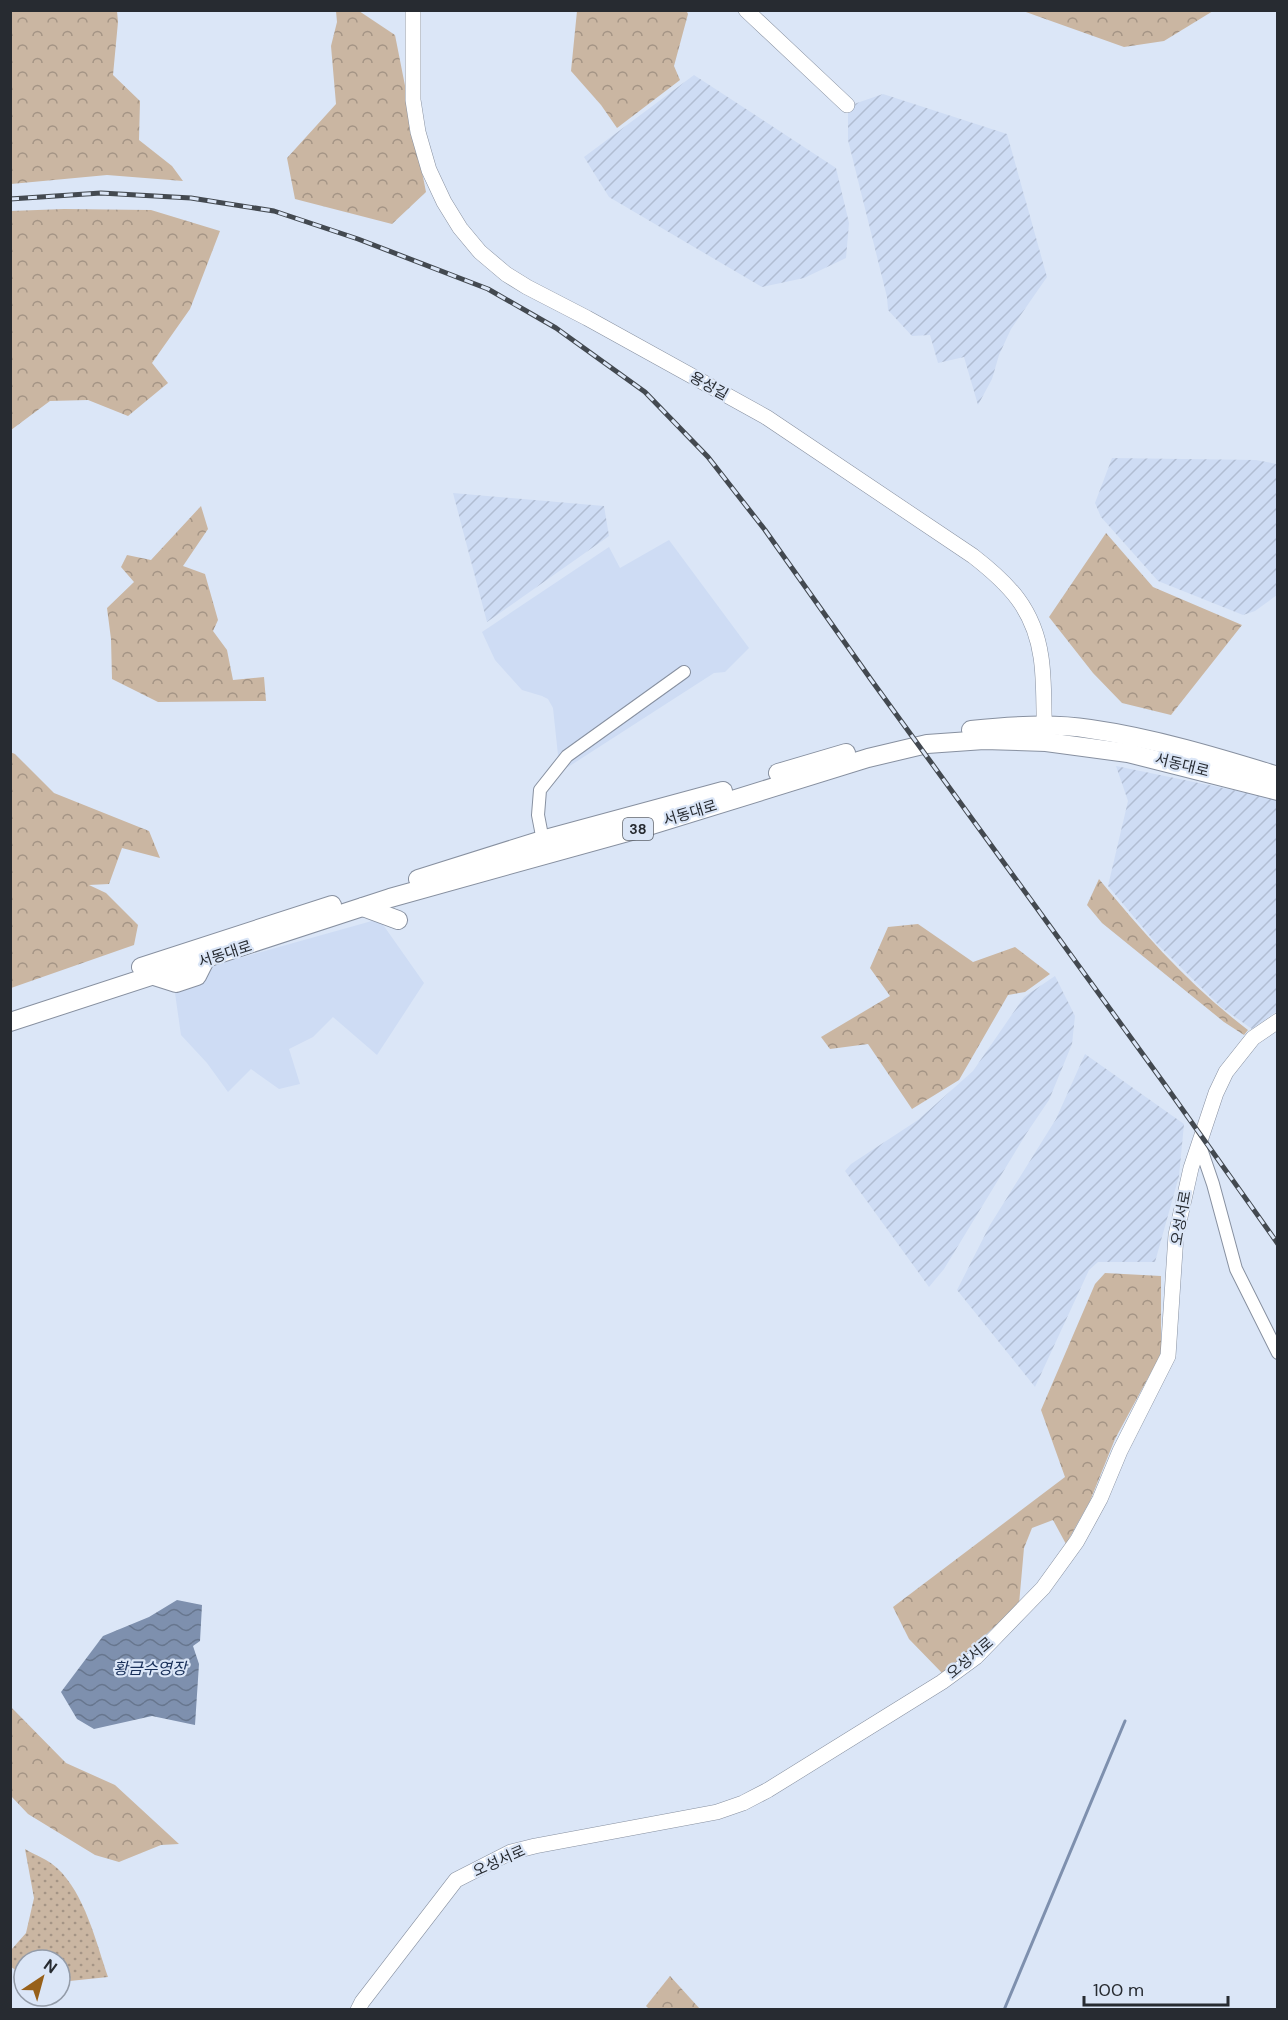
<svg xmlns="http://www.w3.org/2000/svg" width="1288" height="2020" font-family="'DM Sans','Noto Sans KR',sans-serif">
<defs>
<pattern id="industrial-furrows" width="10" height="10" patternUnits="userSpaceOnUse" patternTransform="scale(1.5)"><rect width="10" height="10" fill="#cedcf4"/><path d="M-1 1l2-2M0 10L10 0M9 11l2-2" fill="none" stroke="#b1bdd2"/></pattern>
<pattern id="grass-dots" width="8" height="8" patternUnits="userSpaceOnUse" patternTransform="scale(1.5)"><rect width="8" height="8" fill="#cab6a2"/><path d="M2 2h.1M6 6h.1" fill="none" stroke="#a49485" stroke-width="1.8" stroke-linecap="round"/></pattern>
<pattern id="forest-crowns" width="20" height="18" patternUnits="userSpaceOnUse" patternTransform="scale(1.5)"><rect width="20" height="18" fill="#cab6a2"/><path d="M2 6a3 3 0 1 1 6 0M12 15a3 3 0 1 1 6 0" fill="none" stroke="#a49485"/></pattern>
<pattern id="water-waves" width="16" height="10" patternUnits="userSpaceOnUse" patternTransform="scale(1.5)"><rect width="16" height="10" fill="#7e90ae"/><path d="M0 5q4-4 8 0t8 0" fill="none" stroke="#67768e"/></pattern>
</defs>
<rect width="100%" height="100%" fill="#dbe6f7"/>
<g fill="#cedcf4">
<polygon points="669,540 749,648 725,672 714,673 568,767 555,764 558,755 553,708 548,699 542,696 522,690 495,660 482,632 609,547 620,568"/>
<polygon points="379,919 424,983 377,1055 333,1017 313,1037 289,1049 300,1084 279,1089 251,1069 228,1092 207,1063 181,1035 175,993 193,971"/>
</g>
<g fill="url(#industrial-furrows)">
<polygon points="694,75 836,168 849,223 846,258 804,278 762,287 609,197 584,157"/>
<polygon points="883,94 1007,134 1047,277 1011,329 999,355 992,379 978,405 964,357 938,363 930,335 912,336 888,310 887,297 848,140 848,113 854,104"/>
<polygon points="1112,458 1256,460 1277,464 1277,595 1255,611 1243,615 1158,581 1101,517 1095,503"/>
<polygon points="453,493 604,506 609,536 487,622"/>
<polygon points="1116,766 1277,799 1277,1011 1252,1029 1221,1007 1155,942 1108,886 1128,801"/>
<polygon points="1055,976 1075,1016 1072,1044 1049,1100 1026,1134 944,1269 929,1287 845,1171 851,1164 918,1120 973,1071 1024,997"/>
<polygon points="1085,1054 1184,1124 1179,1176 1155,1262 1098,1262 1089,1270 1035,1387 957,1290 990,1225 1056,1119"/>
</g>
<path fill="url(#grass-dots)" d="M 25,1849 C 35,1855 49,1860 57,1868 C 85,1894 96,1942 108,1977 L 60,1982 L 60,1960 L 24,1960 L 24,1975 L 11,1967 L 11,1950 L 26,1933 L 34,1898 Z"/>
<g fill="url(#forest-crowns)">
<polygon points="11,10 117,11 118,22 113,75 140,101 139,140 172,166 183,181 107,175 11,184"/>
<polygon points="686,10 688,14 674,66 680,80 617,128 601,105 571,71 577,11"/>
<polygon points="336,11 359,11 395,35 426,192 392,224 295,199 287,158 336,104 331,46 337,22"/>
<polygon points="1023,11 1213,11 1164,41 1124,47"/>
<polygon points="64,209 151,210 220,231 190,309 152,363 168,383 128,416 88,400 50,401 11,430 11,211"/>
<polygon points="201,506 208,529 183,566 205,574 218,620 213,631 227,650 233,680 264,677 266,701 158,702 112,679 111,639 107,608 134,582 121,567 127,555 151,560"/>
<polygon points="1106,533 1153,587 1242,625 1171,715 1122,703 1093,673 1049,617"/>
<polygon points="10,752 15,754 54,793 149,831 160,858 122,848 109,884 89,885 106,893 138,925 134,945 11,988"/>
<path d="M 1099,879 C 1145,935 1190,986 1248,1030 L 1244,1035 L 1224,1022 L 1102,923 L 1087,905 Z"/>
<polygon points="918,924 973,962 1015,947 1050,974 1025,992 1008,995 959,1080 912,1109 868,1044 830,1049 821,1037 890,996 870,968 888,927"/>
<polygon points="1105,1273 1161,1276 1161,1354 1115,1439 1090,1501 1066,1544 1053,1520 1032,1528 1024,1548 1019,1604 943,1674 909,1639 893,1607 1065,1477 1041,1410 1095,1284"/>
<polygon points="11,1707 66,1763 115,1785 179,1844 161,1845 119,1862 95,1855 28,1814 11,1796"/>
<polygon points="670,1976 700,2009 649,2009 646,2006"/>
</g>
<polygon fill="url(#water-waves)" points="177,1600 202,1605 200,1641 193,1646 199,1664 195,1725 152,1716 94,1729 77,1719 61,1692 103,1636 149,1617"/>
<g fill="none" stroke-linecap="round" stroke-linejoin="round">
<polyline stroke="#7e90ae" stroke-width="3" points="1004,2010 1125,1721"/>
<g stroke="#8790a0" stroke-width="14">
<g id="minor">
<polyline points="544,846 538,815 540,790 567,756 684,672"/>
<polyline points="1199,1143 1213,1184 1236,1269 1278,1353"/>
</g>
</g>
<g stroke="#8790a0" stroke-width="16">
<g id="tertiary">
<path d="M 413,10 L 413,100 L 418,132 L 429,170 L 444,202 L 460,228 L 480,252 L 506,274 L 527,287 L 587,318 L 766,417 L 973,556 C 1009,584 1034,609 1041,657 C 1045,683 1043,710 1045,736"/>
<polyline points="746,10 847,105"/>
<polyline points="358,2010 362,2002 456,1880 511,1852 535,1846 717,1812 743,1803 768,1790 942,1682 976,1657 1043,1588 1077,1541 1100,1499 1120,1451 1168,1356 1176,1235 1191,1168 1216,1093 1226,1072 1253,1038 1278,1021"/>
</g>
</g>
<g stroke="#8790a0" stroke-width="20">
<g id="primary">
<path d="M 971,730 C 1010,726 1051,723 1090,729 C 1153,738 1216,757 1278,776"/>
<polyline points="778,773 846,753"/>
<polyline points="418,879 542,840 723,791"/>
<polyline points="363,907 398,920"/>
<polyline points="141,967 332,905"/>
<polyline points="154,976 176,983 197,976 205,960"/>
<polyline points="10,1022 390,898 642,828 868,758 927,744 984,740 1046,742 1128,753 1278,791"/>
</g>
</g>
<use href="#minor" stroke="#fff" stroke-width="12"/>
<use href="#tertiary" stroke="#fff" stroke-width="15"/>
<use href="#primary" stroke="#fff" stroke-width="18"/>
<g stroke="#434950" stroke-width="5">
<polyline id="rail" points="10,199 101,193 191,198 274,211 358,239 488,289 556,328 645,392 708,457 765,530 872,681 1163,1082 1278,1244"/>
</g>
<use href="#rail" stroke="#dbe6f7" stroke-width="3" stroke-dasharray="9" stroke-linecap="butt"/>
</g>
<g text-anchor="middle" stroke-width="4.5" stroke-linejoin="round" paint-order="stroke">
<rect fill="#dbe6f7" stroke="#5d636c" stroke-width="1.5" x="623" y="818" width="30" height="22" rx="4.5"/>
<g font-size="14" font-weight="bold" fill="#272b31">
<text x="638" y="834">38</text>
</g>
<g font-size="15" fill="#272b31" stroke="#dbe6f7">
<text transform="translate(709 386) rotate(29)" y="5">용성길</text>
<text transform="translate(1182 765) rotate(14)" y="5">서동대로</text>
<text transform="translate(690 813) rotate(-17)" y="5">서동대로</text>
<text transform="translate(225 954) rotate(-18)" y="5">서동대로</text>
<text transform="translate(1181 1218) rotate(-80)" y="5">오성서로</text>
<text transform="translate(970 1658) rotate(-40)" y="5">오성서로</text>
<text transform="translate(499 1861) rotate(-24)" y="5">오성서로</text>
</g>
<g font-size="16" font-style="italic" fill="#182f59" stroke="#dbe6f7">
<text x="150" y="1674">황금수영장</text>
</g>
</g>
<rect width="1288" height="2020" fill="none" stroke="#272b31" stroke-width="24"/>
<g transform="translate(42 1978) rotate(36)"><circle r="28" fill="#dbe6f7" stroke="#939ba8" stroke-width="1.5"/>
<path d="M0-4.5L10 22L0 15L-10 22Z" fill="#976019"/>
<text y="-9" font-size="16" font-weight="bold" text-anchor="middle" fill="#272b31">N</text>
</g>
<path d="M1084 1996v9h144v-9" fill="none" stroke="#272b31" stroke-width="3"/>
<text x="1093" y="1996" font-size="18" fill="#272b31" stroke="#dbe6f7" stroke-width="4.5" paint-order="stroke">100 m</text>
</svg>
